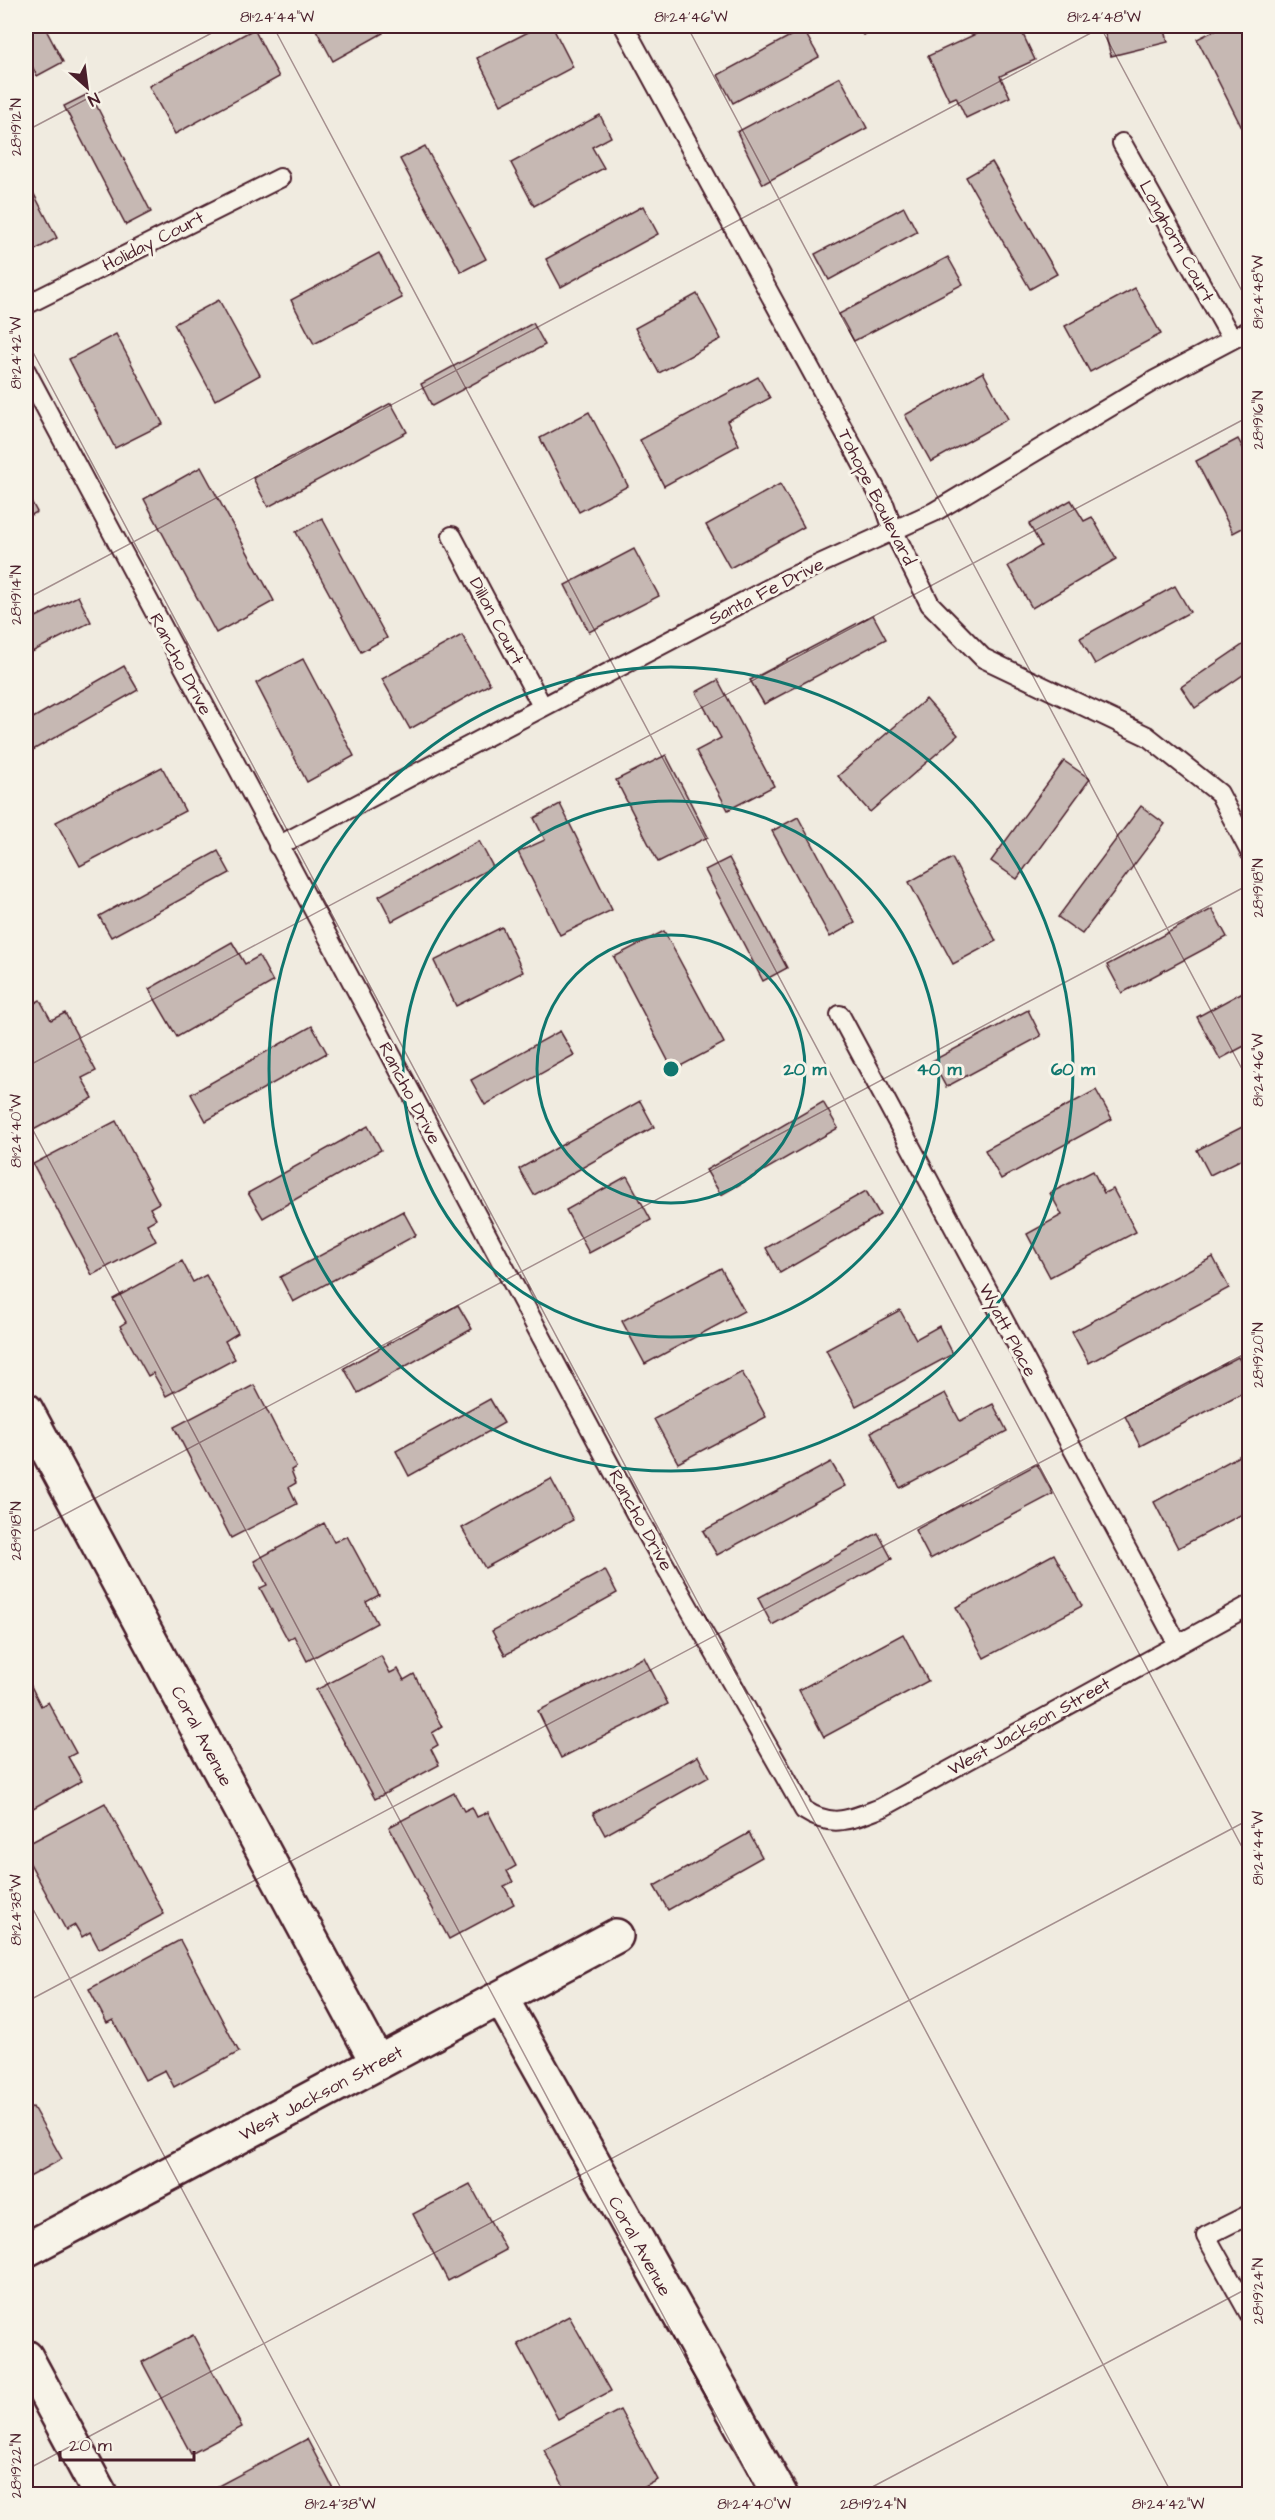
<svg xmlns="http://www.w3.org/2000/svg" width="1275" height="2520" font-family="'Architects Daughter',sans-serif">
<rect width="100%" height="100%" fill="#f0ebe0"/>
<filter id="ink" filterUnits="userSpaceOnUse"><feTurbulence type="fractalNoise" baseFrequency=".0167" numOctaves="2"/><feDisplacementMap in="SourceGraphic" scale="12" xChannelSelector="R" yChannelSelector="G"/><feConvolveMatrix kernelMatrix="1 2 1 2 8 2 1 2 1" color-interpolation-filters="sRGB"/></filter>
<g filter="url(#ink)">
<g fill="#c6b8b3" stroke="#4a1f2b" stroke-width="1.5">
<polygon points="26,26 44,26 63,62 37,76 26,54"/>
<polygon points="314,26 379,26 383,33 333,61"/>
<polygon points="540,26 552,26 573,67 501,105 477,58"/>
<polygon points="858,26 881,26 863,35"/>
<polygon points="993,26 1019,26 1035,60 1000,76 1010,97 966,118 956,97 949,100 928,56"/>
<polygon points="1103,26 1164,26 1168,42 1111,56"/>
<polygon points="1224,26 1250,26 1250,136 1247,138 1197,39"/>
<polygon points="254,29 279,77 175,134 149,86"/>
<polygon points="803,29 819,57 733,103 718,75"/>
<polygon points="840,77 867,128 763,184 737,132"/>
<polygon points="90,93 151,212 126,225 64,106"/>
<polygon points="600,115 611,137 592,147 604,168 534,206 511,163"/>
<polygon points="425,146 486,259 461,272 400,159"/>
<polygon points="992,162 1057,274 1030,289 966,177"/>
<polygon points="26,179 57,238 26,255"/>
<polygon points="643,206 658,234 561,287 546,259"/>
<polygon points="904,207 917,232 829,280 815,254"/>
<polygon points="379,253 402,298 314,344 291,300"/>
<polygon points="948,257 963,284 854,341 839,314"/>
<polygon points="1135,288 1161,334 1090,372 1065,326"/>
<polygon points="697,294 721,339 659,373 635,328"/>
<polygon points="219,300 260,375 215,400 174,324"/>
<polygon points="533,323 545,345 432,406 421,384"/>
<polygon points="116,334 163,424 115,448 69,359"/>
<polygon points="983,372 1008,419 931,462 905,415"/>
<polygon points="758,377 770,398 727,421 739,445 664,486 640,440"/>
<polygon points="391,403 407,432 268,507 253,478"/>
<polygon points="589,412 628,486 579,512 540,438"/>
<polygon points="1238,439 1250,461 1250,524 1233,533 1196,461"/>
<polygon points="201,467 274,601 216,633 144,499"/>
<polygon points="780,484 804,527 730,568 706,525"/>
<polygon points="26,492 37,512 26,518"/>
<polygon points="1071,500 1084,521 1092,517 1116,559 1032,608 1008,566 1041,546 1029,524"/>
<polygon points="322,518 387,638 361,652 296,532"/>
<polygon points="634,549 659,596 589,632 565,585"/>
<polygon points="1175,586 1190,612 1095,664 1080,638"/>
<polygon points="78,596 91,622 26,655 26,622"/>
<polygon points="873,615 886,639 764,704 750,680"/>
<polygon points="462,635 490,684 410,729 382,679"/>
<polygon points="1250,640 1250,670 1195,708 1181,687"/>
<polygon points="303,659 354,756 307,782 256,683"/>
<polygon points="124,666 138,690 26,754 26,722"/>
<polygon points="718,680 774,786 728,810 696,751 721,738 696,692"/>
<polygon points="926,699 958,735 870,812 838,776"/>
<polygon points="666,755 708,837 658,862 616,780"/>
<polygon points="1064,761 1090,779 1017,879 991,861"/>
<polygon points="162,767 185,811 80,866 56,822"/>
<polygon points="560,804 612,910 560,935 518,852 545,840 534,818"/>
<polygon points="1141,806 1165,824 1082,934 1058,917"/>
<polygon points="798,817 855,923 830,937 772,831"/>
<polygon points="479,841 493,867 392,921 379,896"/>
<polygon points="218,851 230,873 111,937 99,916"/>
<polygon points="729,858 787,968 763,981 705,870"/>
<polygon points="952,858 996,941 953,964 909,882"/>
<polygon points="1212,909 1227,937 1122,993 1107,965"/>
<polygon points="502,927 523,972 456,1006 434,961"/>
<polygon points="664,931 724,1043 673,1070 614,957"/>
<polygon points="232,942 245,964 259,956 273,982 177,1037 149,989"/>
<polygon points="1250,988 1250,1043 1220,1059 1197,1017"/>
<polygon points="40,1000 51,1020 65,1013 96,1071 82,1078 93,1098 26,1134 26,1008"/>
<polygon points="1028,1010 1041,1036 946,1087 932,1061"/>
<polygon points="312,1026 327,1053 206,1121 191,1094"/>
<polygon points="560,1031 574,1055 485,1105 471,1080"/>
<polygon points="1096,1090 1112,1119 1001,1179 985,1150"/>
<polygon points="640,1101 654,1127 534,1195 519,1169"/>
<polygon points="823,1102 838,1128 721,1195 706,1170"/>
<polygon points="116,1121 159,1203 150,1208 156,1219 147,1224 156,1241 92,1275 33,1164"/>
<polygon points="1250,1123 1250,1155 1210,1175 1197,1150"/>
<polygon points="368,1126 381,1150 263,1218 248,1193"/>
<polygon points="1093,1171 1104,1193 1113,1189 1136,1232 1050,1277 1027,1234 1062,1215 1050,1193"/>
<polygon points="627,1176 651,1220 589,1253 566,1210"/>
<polygon points="866,1191 880,1215 780,1273 766,1248"/>
<polygon points="403,1211 416,1235 293,1302 280,1277"/>
<polygon points="1213,1257 1229,1288 1089,1363 1072,1332"/>
<polygon points="182,1261 193,1282 206,1275 238,1333 225,1341 235,1359 166,1396 153,1373 148,1376 120,1326 126,1322 113,1299"/>
<polygon points="721,1268 744,1311 645,1364 622,1321"/>
<polygon points="458,1305 472,1329 358,1393 344,1368"/>
<polygon points="900,1310 916,1339 939,1326 953,1354 856,1406 826,1350"/>
<polygon points="1238,1357 1250,1379 1250,1389 1140,1446 1125,1416"/>
<polygon points="742,1372 766,1417 678,1463 654,1419"/>
<polygon points="254,1385 296,1467 291,1470 296,1483 289,1487 297,1504 231,1538 174,1427"/>
<polygon points="945,1393 960,1421 993,1404 1007,1431 900,1488 871,1432"/>
<polygon points="490,1399 504,1423 409,1476 396,1451"/>
<polygon points="1250,1450 1250,1510 1178,1548 1154,1502"/>
<polygon points="831,1462 845,1486 717,1555 703,1531"/>
<polygon points="1037,1464 1053,1494 930,1559 915,1530"/>
<polygon points="551,1479 573,1520 485,1568 462,1528"/>
<polygon points="324,1523 334,1542 347,1536 379,1595 366,1602 377,1623 307,1661 294,1636 288,1640 260,1588 267,1585 254,1561"/>
<polygon points="878,1533 892,1559 772,1625 758,1598"/>
<polygon points="1054,1554 1082,1606 984,1658 956,1607"/>
<polygon points="605,1570 617,1593 505,1655 492,1631"/>
<polygon points="903,1634 928,1681 824,1737 799,1690"/>
<polygon points="381,1656 390,1673 398,1669 404,1680 414,1674 442,1727 432,1733 438,1745 431,1749 439,1765 375,1799 316,1690"/>
<polygon points="644,1657 668,1704 561,1758 538,1711"/>
<polygon points="29,1682 41,1706 48,1702 76,1753 68,1757 82,1781 26,1812 26,1684"/>
<polygon points="698,1756 709,1777 605,1835 593,1813"/>
<polygon points="454,1793 464,1811 472,1807 477,1817 488,1812 516,1866 507,1871 513,1882 504,1886 514,1904 449,1939 389,1827"/>
<polygon points="105,1803 164,1914 99,1949 90,1932 82,1937 75,1925 66,1930 26,1856 26,1845"/>
<polygon points="749,1833 762,1857 668,1910 654,1886"/>
<polygon points="180,1940 239,2052 174,2087 165,2070 145,2080 113,2020 107,2023 89,1989"/>
<polygon points="33,2107 62,2159 26,2179 26,2112"/>
<polygon points="470,2184 506,2250 448,2281 413,2214"/>
<polygon points="569,2316 611,2391 558,2419 518,2344"/>
<polygon points="193,2335 242,2427 191,2454 142,2362"/>
<polygon points="620,2410 658,2480 632,2494 568,2494 544,2450"/>
<polygon points="307,2439 336,2494 203,2494"/>
</g>
<g fill="none" stroke-linecap="round" stroke-linejoin="round">
<g stroke="#4a1f2b" stroke-width="22">
<g id="service">
<polyline points="624,26 885,506 893,530 930,604 983,658 1147,736 1219,793 1250,852"/>
<polyline points="1122,143 1232,339"/>
<polyline points="26,305 280,178"/>
<path d="M 26,371 L 637,1516 L 804,1810 C 833,1829 851,1819 881,1808 L 1250,1605"/>
<polyline points="452,536 542,706"/>
<polyline points="278,846 789,578 934,512 1155,380 1250,330"/>
<polyline points="840,1015 1177,1643"/>
<polyline points="1250,2214 1206,2236 1250,2315"/>
</g>
</g>
<g stroke="#4a1f2b" stroke-width="38">
<g id="minor">
<polyline points="26,1410 377,2062"/>
<polyline points="501,1998 780,2494"/>
<polyline points="26,2250 616,1936"/>
<polyline points="26,2357 100,2494"/>
</g>
</g>
<use href="#service" stroke="#f7f3e8" stroke-width="18"/>
<use href="#minor" stroke="#f7f3e8" stroke-width="33"/>
</g>
</g>
<path fill="none" stroke="#4a1f2b" stroke-width="1.5" stroke-opacity="0.45" d="M 273,26 L 1250,1862M 687,26 L 1250,1084M 1100,26 L 1250,306M 26,131 L 225,26M 26,339 L 1172,2494M 26,599 L 1104,26M 26,1067 L 1250,416M 26,1117 L 758,2494M 26,1535 L 1250,884M 26,1896 L 344,2494M 26,2002 L 1250,1351M 26,2470 L 1250,1819M 859,2494 L 1250,2287"/>
<g fill="none" stroke="#0f766e" stroke-width="3">
<circle cx="671" cy="1069" r="134"/>
<circle cx="671" cy="1069" r="268"/>
<circle cx="671" cy="1069" r="402"/>
</g>
<g text-anchor="middle" stroke-width="6" stroke-linejoin="round" paint-order="stroke">
<g font-size="18" fill="#4a1f2b" stroke="#f7f3e8">
<text transform="translate(153 241) rotate(-27)" y="6">Holiday Court</text>
<text transform="translate(1177 241) rotate(61)" y="6">Longhorn Court</text>
<text transform="translate(877 497) rotate(63)" y="6">Tohope Boulevard</text>
<text transform="translate(766 591) rotate(-27)" y="6">Santa Fe Drive</text>
<text transform="translate(497 621) rotate(62)" y="6">Dillon Court</text>
<text transform="translate(181 664) rotate(62)" y="6">Rancho Drive</text>
<text transform="translate(410 1093) rotate(62)" y="6">Rancho Drive</text>
<text transform="translate(1008 1330) rotate(62)" y="6">Wyatt Place</text>
<text transform="translate(641 1520) rotate(61)" y="6">Rancho Drive</text>
<text transform="translate(1029 1726) rotate(-29)" y="6">West Jackson Street</text>
<text transform="translate(202 1736) rotate(62)" y="6">Coral Avenue</text>
<text transform="translate(321 2093) rotate(-28)" y="6">West Jackson Street</text>
<text transform="translate(640 2246) rotate(61)" y="6">Coral Avenue</text>
</g>
</g>
<circle cx="671" cy="1069" r="9" fill="#0f766e" stroke="#f7f3e8" stroke-width="3"/>
<g font-size="18" text-anchor="middle" font-weight="bold" fill="#0f766e" stroke="#f7f3e8" stroke-width="6" stroke-linejoin="round" paint-order="stroke">
<text x="805" y="1075">20 m</text>
<text x="939" y="1075">40 m</text>
<text x="1073" y="1075">60 m</text>
</g>
<rect width="1275" height="2520" fill="none" stroke="#f7f3e8" stroke-width="66"/>
<g transform="translate(87 87) rotate(152)" stroke="#f7f3e8" stroke-width="4.5" paint-order="stroke">
<path d="M0-4.5L10 22L0 15L-10 22Z" fill="#4a1f2b"/>
<text y="-9" font-size="16" font-weight="bold" text-anchor="middle" fill="#4a1f2b">N</text>
</g>
<path d="M60 2451v9h134v-9" fill="none" stroke="#4a1f2b" stroke-width="3"/>
<text x="69" y="2451" font-size="18" fill="#4a1f2b" stroke="#f7f3e8" stroke-width="4.5" paint-order="stroke">20 m</text>
<rect x="33" y="33" width="1209" height="2454" fill="none" stroke="#4a1f2b" stroke-width="2"/>
<g font-size="15" text-anchor="middle" fill="#4a1f2b">
<text x="277" y="22">81°24'44"W</text>
<text x="691" y="22">81°24'46"W</text>
<text x="1104" y="22">81°24'48"W</text>
<text transform="translate(16 127) rotate(-90)" y="5">28°19'12"N</text>
<text transform="translate(1258 292) rotate(-90)" y="5">81°24'48"W</text>
<text transform="translate(16 353) rotate(-90)" y="5">81°24'42"W</text>
<text transform="translate(1258 420) rotate(-90)" y="5">28°19'16"N</text>
<text transform="translate(16 595) rotate(-90)" y="5">28°19'14"N</text>
<text transform="translate(1258 888) rotate(-90)" y="5">28°19'18"N</text>
<text transform="translate(1258 1070) rotate(-90)" y="5">81°24'46"W</text>
<text transform="translate(16 1131) rotate(-90)" y="5">81°24'40"W</text>
<text transform="translate(1258 1355) rotate(-90)" y="5">28°19'20"N</text>
<text transform="translate(16 1531) rotate(-90)" y="5">28°19'18"N</text>
<text transform="translate(1258 1848) rotate(-90)" y="5">81°24'44"W</text>
<text transform="translate(16 1910) rotate(-90)" y="5">81°24'38"W</text>
<text transform="translate(1258 2291) rotate(-90)" y="5">28°19'24"N</text>
<text transform="translate(16 2466) rotate(-90)" y="5">28°19'22"N</text>
<text x="340" y="2509">81°24'38"W</text>
<text x="754" y="2509">81°24'40"W</text>
<text x="873" y="2509">28°19'24"N</text>
<text x="1168" y="2509">81°24'42"W</text>
</g>
</svg>
